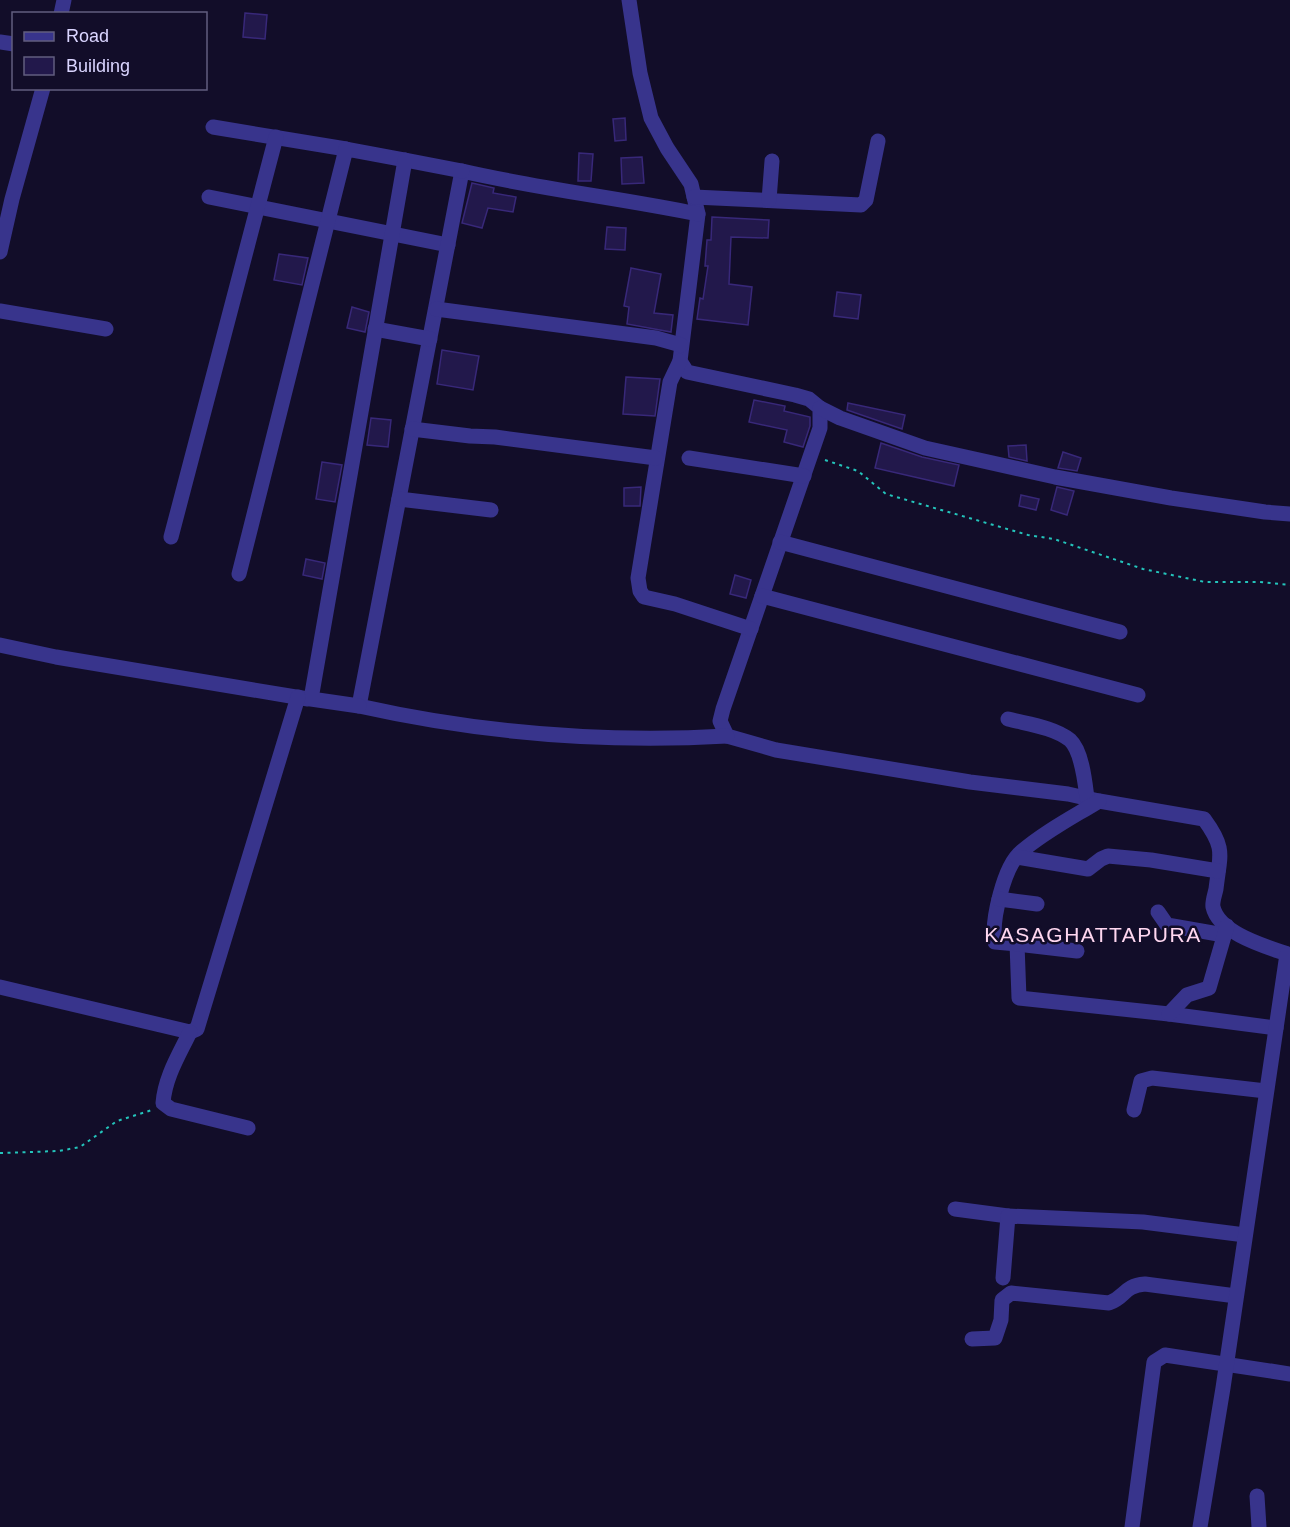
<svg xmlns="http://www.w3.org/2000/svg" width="1290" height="1527" font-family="Arial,sans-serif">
<rect width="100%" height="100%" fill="#120d29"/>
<g fill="#22184b" stroke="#382879" stroke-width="1.5">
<polygon points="245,13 267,15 265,39 243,37"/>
<polygon points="625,118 626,140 615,141 613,119"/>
<polygon points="579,153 593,154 591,181 578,181"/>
<polygon points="642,157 644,183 622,184 621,158"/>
<polygon points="472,183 494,188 493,193 516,197 513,212 488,208 482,228 462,223"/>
<polygon points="712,217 769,220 768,238 731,237 729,284 752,287 748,325 697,319 700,298 703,299 708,266 705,266 707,240 711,240"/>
<polygon points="607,227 626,228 625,250 605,249"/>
<polygon points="279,254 308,258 302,285 274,280"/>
<polygon points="631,268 661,274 654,313 673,315 671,332 627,324 629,307 624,306"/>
<polygon points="837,292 861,295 858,319 834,316"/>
<polygon points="352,307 369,312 365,332 347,328"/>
<polygon points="442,350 479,356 473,390 437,384"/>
<polygon points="626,377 660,379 655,416 623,414"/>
<polygon points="754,400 785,406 784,411 810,417 810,426 803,447 784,442 787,430 749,422"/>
<polygon points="848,403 905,415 902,429 847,410"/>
<polygon points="371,418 391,420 388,447 367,445"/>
<polygon points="881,443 922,457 959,465 954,486 875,468"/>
<polygon points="1026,445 1027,461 1009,457 1008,446"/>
<polygon points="1063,452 1081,458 1077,471 1058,468"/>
<polygon points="322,462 342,465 335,502 316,499"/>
<polygon points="641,487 640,506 624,506 624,488"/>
<polygon points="1057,487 1074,491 1067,515 1051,510"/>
<polygon points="1021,495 1039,499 1036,510 1019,506"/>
<polygon points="306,559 325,563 322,579 303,575"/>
<polygon points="735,575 751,580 746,598 730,594"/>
</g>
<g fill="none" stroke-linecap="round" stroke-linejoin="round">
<g stroke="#24c4bb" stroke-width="2" stroke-dasharray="3 4.5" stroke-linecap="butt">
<polyline points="825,460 858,471 886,494 1028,535 1054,539 1143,569 1205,582 1260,582 1290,585"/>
<polyline points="0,1153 59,1151 80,1147 117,1121 152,1110"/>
</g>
<g stroke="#38348c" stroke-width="15">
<path d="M 629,0 L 640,73 L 651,118 L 667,148 L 691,184 L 698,214 L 680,361 L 687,372 L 795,395 L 809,399 L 820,408 L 820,428 L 723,709 L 720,721 L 727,736 L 776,750 L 970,782 L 1068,794 L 1099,801 L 1204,819 C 1226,849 1220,854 1216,889 C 1215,894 1212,902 1213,907 C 1219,934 1268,947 1290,955"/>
<polyline points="61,14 64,0"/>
<polyline points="0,42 14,44"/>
<polyline points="213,127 346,149"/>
<polyline points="209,197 448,245"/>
<polyline points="694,197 861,205 866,200 878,141"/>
<polyline points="769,200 772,161"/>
<path d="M 698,214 C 620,198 540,189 462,171 L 359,706 C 480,733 604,743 727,736"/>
<polyline points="0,252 12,199 43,88"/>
<polyline points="436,309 656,338 681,345"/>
<polyline points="0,311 106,329"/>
<polyline points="375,329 430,339"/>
<polyline points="680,361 670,382 638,578 640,591 644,597 675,604 751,629"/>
<polyline points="820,408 840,418 925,448 1055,477 1171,498 1265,512 1290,514"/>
<polyline points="412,429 470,436 495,437 656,458"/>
<polyline points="689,458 804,476"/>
<polyline points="399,499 491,510"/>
<polyline points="171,537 276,137"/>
<polyline points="780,542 1120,632"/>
<polyline points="239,574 346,149 405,160"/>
<polyline points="762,596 1138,695"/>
<polyline points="0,645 56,657 308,699"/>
<polyline points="359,706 311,699 405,160 462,171"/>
<path d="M 1008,719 C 1027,724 1054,727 1070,740 C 1082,751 1085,782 1087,798"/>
<path d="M 1099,801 C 1073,817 1044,832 1021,852 C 1004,866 991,921 995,942 L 1017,944 L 1019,998 L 1169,1014 L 1276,1028"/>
<polyline points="1017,857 1088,869 1101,859 1108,856 1151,860 1218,871"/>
<polyline points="999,899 1037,904"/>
<polyline points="1158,912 1167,925 1224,935"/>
<polyline points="1017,944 1077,951"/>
<polyline points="0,987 190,1032 197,1029 298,697"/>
<polyline points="1169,1014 1187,995 1209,988 1227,926"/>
<path d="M 190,1032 C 179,1055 165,1077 163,1103 L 171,1109 L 248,1128"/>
<polyline points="1134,1110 1141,1081 1152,1078 1266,1091"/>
<polyline points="955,1209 1008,1216"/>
<polyline points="1003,1278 1008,1216 1143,1222 1245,1235"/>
<path d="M 972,1339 L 995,1338 L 1001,1320 L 1002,1300 L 1011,1293 L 1109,1303 C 1126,1297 1123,1286 1145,1284 L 1236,1296"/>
<polyline points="1257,1496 1259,1527"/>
<polyline points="1132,1527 1154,1362 1165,1355 1290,1374"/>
<polyline points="1200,1527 1223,1388 1287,954"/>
</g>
</g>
<g text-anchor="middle" stroke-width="5" stroke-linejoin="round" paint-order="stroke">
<g font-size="21" letter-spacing="1.5" fill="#ffd7f0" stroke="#120d29">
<text x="1093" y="942">KASAGHATTAPURA</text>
</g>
</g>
<rect x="12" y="12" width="195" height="78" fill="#120d29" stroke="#625d7f" stroke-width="1.5"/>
<rect x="24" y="32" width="30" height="9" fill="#38348c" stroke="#625d7f" stroke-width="1.5"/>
<text x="66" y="42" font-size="18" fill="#dad5ff">Road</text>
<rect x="24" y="57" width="30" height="18" fill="#22184b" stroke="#625d7f" stroke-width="1.5"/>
<text x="66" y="72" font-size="18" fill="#dad5ff">Building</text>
</svg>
